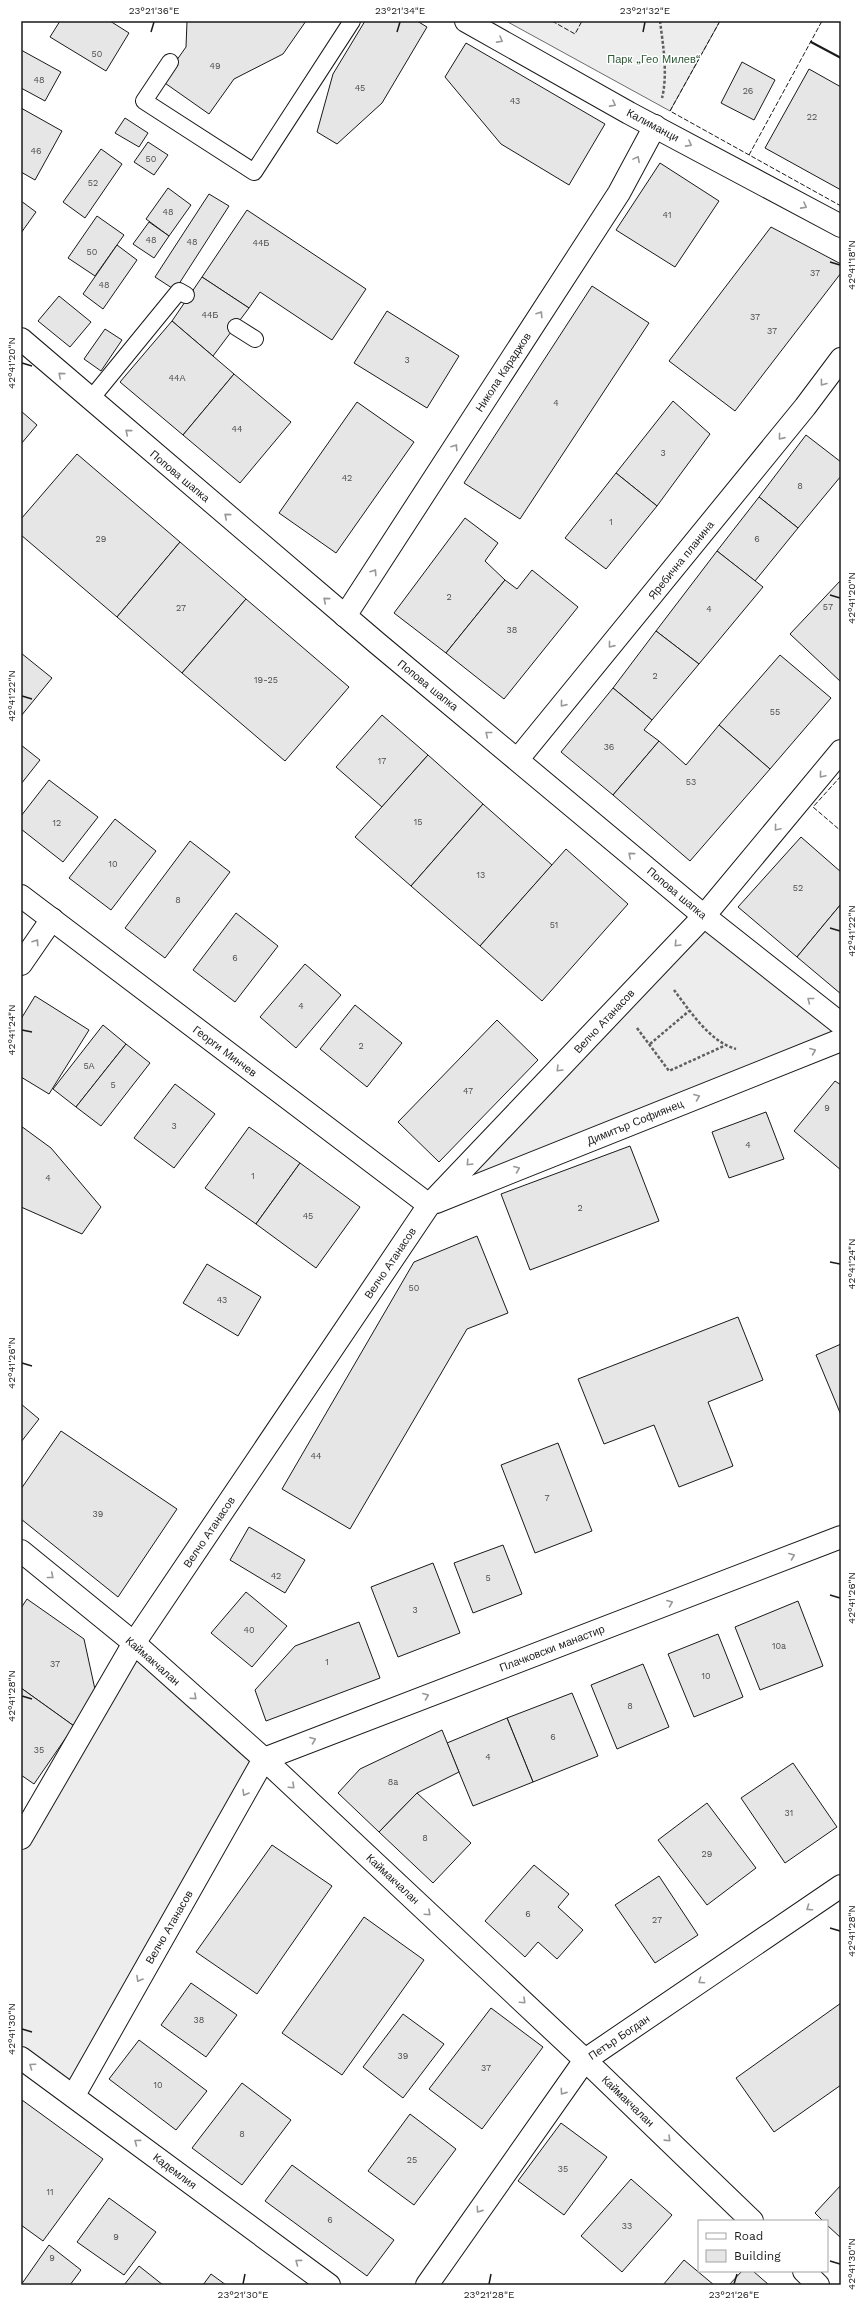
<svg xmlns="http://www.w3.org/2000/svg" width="862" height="2306" font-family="'Work Sans',sans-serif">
<rect width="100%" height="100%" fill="#fff"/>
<g fill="#ededed" stroke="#6a6a6a">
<polygon points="506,21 720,21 670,111"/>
<polygon points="704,916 841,1024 841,1040 429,1205"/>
<polygon points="134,1643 264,1759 74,2095 21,2058 21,1838"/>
</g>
<g fill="#e6e6e6" stroke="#1a1a1a">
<polygon points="60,21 110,21 129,33 106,71 50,37"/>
<polygon points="187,21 306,21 283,54 234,79 209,114 162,81 186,47"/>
<polygon points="365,21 417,21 427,27 382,103 337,144 317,132 333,74"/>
<polygon points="466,43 605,124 569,185 501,144 445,77"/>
<polygon points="21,50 61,72 45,101 21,88"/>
<polygon points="742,62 775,80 754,120 721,103"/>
<polygon points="809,69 841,87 841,190 765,148"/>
<polygon points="21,108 62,131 35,180 21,172"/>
<polygon points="125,118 148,133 139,147 115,133"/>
<polygon points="148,142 168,155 154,175 134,162"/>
<polygon points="101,149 122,164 85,218 63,202"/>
<polygon points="660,163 719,201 675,267 616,230"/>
<polygon points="168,188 191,205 169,236 146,219"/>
<polygon points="209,194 229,206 175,290 155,277"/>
<polygon points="21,201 36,212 21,233"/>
<polygon points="247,210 366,289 332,340 260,292 249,308 202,277"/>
<polygon points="97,216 124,235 95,276 68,258"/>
<polygon points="149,222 169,236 154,258 133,244"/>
<polygon points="771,227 841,264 841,273 735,411 669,361"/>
<polygon points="117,245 137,260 103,309 83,294"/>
<polygon points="202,277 249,308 213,356 172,321"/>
<polygon points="592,286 649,323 520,519 464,483"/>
<polygon points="59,296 91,322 70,347 38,321"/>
<polygon points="387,311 459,356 427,408 354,363"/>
<polygon points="172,321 234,374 183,435 120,382"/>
<polygon points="105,329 122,340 101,371 84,359"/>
<polygon points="234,374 291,422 240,483 183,435"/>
<polygon points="673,401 710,434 657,506 616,473"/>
<polygon points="357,402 414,442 336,553 279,513"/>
<polygon points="21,411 37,425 21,444"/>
<polygon points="806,435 841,462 841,476 798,528 759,497"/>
<polygon points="77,454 180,542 117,617 21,535 21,519"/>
<polygon points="616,473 657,506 606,569 565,538"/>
<polygon points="759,497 798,528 755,581 717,551"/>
<polygon points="465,518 498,543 485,561 505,580 446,653 394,613"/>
<polygon points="180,542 246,599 182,673 117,617"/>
<polygon points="717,551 763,587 699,664 656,631"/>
<polygon points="532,570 578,607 504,699 446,653 505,580 517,589"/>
<polygon points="841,580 841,682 790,634"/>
<polygon points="246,599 349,687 285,761 182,673"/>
<polygon points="656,631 699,664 652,720 613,688"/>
<polygon points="21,653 52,678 21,716"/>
<polygon points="780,655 831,698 770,769 719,725"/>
<polygon points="613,688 652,720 644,730 659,741 613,795 561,752"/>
<polygon points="382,715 428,755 382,807 336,767"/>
<polygon points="719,725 770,769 690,861 613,795 659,741 686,765"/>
<polygon points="21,745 40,760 21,784"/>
<polygon points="428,755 483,804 411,886 355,837"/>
<polygon points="49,780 98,817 63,862 21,829 21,816"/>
<polygon points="483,804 552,865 480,946 411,886"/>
<polygon points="115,819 156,851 111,910 69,878"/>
<polygon points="801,837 841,872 841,904 797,957 738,907"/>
<polygon points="190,841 230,872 165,958 125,928"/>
<polygon points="566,849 628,904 542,1001 480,946"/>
<polygon points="841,904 841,994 797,957"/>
<polygon points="236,913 278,946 235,1002 193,970"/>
<polygon points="305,964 341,995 296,1048 260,1017"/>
<polygon points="35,996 89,1030 49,1094 21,1077 21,1019"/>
<polygon points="355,1005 402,1043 367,1087 320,1049"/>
<polygon points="497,1020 538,1060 439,1162 398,1122"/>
<polygon points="103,1025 126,1044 76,1107 53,1089"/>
<polygon points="126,1044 150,1063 101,1126 76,1107"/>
<polygon points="835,1081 841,1085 841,1170 794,1131"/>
<polygon points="175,1084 215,1114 174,1168 134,1138"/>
<polygon points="766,1112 784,1159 729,1178 712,1132"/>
<polygon points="21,1126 51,1148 101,1207 82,1234 21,1207"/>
<polygon points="249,1127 300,1163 256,1224 205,1188"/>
<polygon points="630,1146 659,1221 530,1270 501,1194"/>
<polygon points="300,1163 360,1207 316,1268 256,1224"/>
<polygon points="477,1236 508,1313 467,1329 350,1529 282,1489 414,1262"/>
<polygon points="207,1264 261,1297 238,1336 183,1303"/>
<polygon points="738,1317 763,1380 708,1402 733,1466 679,1487 654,1425 604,1444 578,1379"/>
<polygon points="841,1344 841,1415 816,1355"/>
<polygon points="21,1404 39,1419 21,1442"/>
<polygon points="61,1431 177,1509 118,1597 21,1519 21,1489"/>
<polygon points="558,1443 592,1531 535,1553 501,1465"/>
<polygon points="249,1527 305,1560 285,1593 230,1560"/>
<polygon points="503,1545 522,1594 473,1613 454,1563"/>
<polygon points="433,1563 460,1633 398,1657 371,1587"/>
<polygon points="246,1592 287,1626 252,1667 211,1633"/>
<polygon points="27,1599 84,1639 96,1694 74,1726 21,1688 21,1608"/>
<polygon points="798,1601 823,1666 760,1690 735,1627"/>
<polygon points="359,1622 380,1678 266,1721 255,1690 295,1646"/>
<polygon points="718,1634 743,1697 694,1717 668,1654"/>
<polygon points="643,1664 669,1727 617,1749 591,1685"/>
<polygon points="21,1688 74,1726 34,1784 21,1775"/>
<polygon points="572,1693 598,1756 533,1782 507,1718"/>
<polygon points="507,1718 533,1782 473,1806 447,1743"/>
<polygon points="442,1730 459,1772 417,1793 379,1832 338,1793 360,1769"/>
<polygon points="793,1763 837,1827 785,1863 741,1798"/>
<polygon points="417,1793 471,1843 433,1883 379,1832"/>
<polygon points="707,1803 756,1868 707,1905 658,1840"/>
<polygon points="272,1845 332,1886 257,1994 196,1952"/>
<polygon points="534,1865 569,1894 558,1907 583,1930 557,1959 538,1942 525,1957 485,1921"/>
<polygon points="659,1876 698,1935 655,1963 615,1905"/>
<polygon points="364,1917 424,1960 342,2075 282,2033"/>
<polygon points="191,1983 237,2015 206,2057 161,2025"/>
<polygon points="841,2003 841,2085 774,2132 736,2078"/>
<polygon points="491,2008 543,2047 482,2129 429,2089"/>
<polygon points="403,2014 444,2044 403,2098 363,2067"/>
<polygon points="139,2040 207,2091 176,2130 109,2079"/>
<polygon points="242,2083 291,2120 242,2185 192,2148"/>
<polygon points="22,2100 103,2159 43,2241 21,2225"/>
<polygon points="410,2114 456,2149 414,2205 368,2171"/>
<polygon points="561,2123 607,2157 564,2215 518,2181"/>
<polygon points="292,2165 394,2240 367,2276 265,2201"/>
<polygon points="631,2179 672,2215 622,2272 581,2236"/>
<polygon points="841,2185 841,2238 827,2225 827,2221 823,2221 815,2213"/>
<polygon points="109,2198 156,2232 124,2275 77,2242"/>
<polygon points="49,2245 81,2270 70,2285 21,2285"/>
<polygon points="684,2260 714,2285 663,2285"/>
<polygon points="139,2266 163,2285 124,2285"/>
<polygon points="742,2271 753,2271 769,2285 729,2285"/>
<polygon points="211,2274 226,2285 203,2285"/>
</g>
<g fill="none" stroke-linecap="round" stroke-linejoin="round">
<g stroke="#1a1a1a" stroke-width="18">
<g id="lane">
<polyline points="170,62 144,101 254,172 352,21"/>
<polyline points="236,327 255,339"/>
<polyline points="90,400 179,291 186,295"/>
</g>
</g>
<g stroke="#1a1a1a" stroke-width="24">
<g id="street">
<polyline points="466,21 629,113 841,226"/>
<polyline points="21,339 377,643 704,916 841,1024"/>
<polyline points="345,616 619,193 655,126"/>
<polyline points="518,759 805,407 841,359"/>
<polyline points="21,896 429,1205"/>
<polyline points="21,964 52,919"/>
<polyline points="436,1202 841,1040"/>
<polyline points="429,1205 704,916 841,751"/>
<polyline points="21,1551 134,1643 264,1759 585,2060 752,2221"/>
<polyline points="264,1759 841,1537"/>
<polyline points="21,2058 329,2285"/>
<polyline points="74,2095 264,1759"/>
<polyline points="804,2271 818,2285"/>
<polyline points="427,2285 585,2060 841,1886"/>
</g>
</g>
<g stroke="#1a1a1a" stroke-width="24">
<polyline id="secondary" points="21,1838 134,1643 429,1205"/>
</g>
<g stroke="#5f5f5f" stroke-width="2.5" stroke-dasharray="3 2" stroke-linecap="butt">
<path d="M 660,21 C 663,45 668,74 662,98"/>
<path d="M 674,990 C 690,1011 710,1042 736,1049"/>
<polyline points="637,1028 669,1071 724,1046"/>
<polyline points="650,1044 689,1011"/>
</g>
<use href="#lane" stroke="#fff" stroke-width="16"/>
<use href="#street" stroke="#fff" stroke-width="22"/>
<use href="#secondary" stroke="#fff" stroke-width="22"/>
<g stroke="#1a1a1a" stroke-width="1" stroke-dasharray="5 2" stroke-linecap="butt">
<polyline points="552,21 575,34 582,21"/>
<polyline points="720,21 670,111 841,206"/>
<polyline points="749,155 822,21"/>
<polyline points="841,776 813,807 841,831"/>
</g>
<polyline stroke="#1a1a1a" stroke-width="2" points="811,42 841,58"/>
</g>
<defs><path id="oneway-chevron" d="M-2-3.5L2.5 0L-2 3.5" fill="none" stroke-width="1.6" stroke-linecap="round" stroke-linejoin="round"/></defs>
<g stroke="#989898">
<use href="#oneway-chevron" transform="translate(500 40) rotate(29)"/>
<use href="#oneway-chevron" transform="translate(613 104) rotate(29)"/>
<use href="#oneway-chevron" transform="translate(689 144) rotate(28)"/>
<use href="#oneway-chevron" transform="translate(637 159) rotate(-62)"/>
<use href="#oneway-chevron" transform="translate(804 206) rotate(28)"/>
<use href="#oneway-chevron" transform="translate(540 314) rotate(-57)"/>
<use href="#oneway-chevron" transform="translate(61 375) rotate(-139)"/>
<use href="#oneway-chevron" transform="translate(823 383) rotate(127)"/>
<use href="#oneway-chevron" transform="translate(128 432) rotate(-140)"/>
<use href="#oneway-chevron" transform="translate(781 437) rotate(129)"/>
<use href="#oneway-chevron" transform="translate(455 447) rotate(-57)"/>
<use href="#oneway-chevron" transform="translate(227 516) rotate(-140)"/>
<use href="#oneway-chevron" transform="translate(374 572) rotate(-57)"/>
<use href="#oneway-chevron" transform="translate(326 600) rotate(-140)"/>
<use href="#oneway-chevron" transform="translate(611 645) rotate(129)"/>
<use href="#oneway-chevron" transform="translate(563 704) rotate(129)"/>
<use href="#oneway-chevron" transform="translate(488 734) rotate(-141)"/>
<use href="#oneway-chevron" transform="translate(822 775) rotate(130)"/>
<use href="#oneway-chevron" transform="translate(777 828) rotate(130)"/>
<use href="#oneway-chevron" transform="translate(631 855) rotate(-140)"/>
<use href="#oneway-chevron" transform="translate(36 942) rotate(-56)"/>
<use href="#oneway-chevron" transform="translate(677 944) rotate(134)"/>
<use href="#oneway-chevron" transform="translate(810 1000) rotate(-142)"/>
<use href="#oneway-chevron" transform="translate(813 1051) rotate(-22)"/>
<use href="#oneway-chevron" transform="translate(559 1069) rotate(134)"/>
<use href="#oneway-chevron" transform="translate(697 1097) rotate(-22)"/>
<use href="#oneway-chevron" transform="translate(469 1163) rotate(134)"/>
<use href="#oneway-chevron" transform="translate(517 1169) rotate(-22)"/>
<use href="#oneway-chevron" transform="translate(792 1556) rotate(-21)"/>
<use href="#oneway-chevron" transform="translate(51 1576) rotate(39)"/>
<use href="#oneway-chevron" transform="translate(670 1603) rotate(-21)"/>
<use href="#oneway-chevron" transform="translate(426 1696) rotate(-21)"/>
<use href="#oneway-chevron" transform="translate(194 1697) rotate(42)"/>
<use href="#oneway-chevron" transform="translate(313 1740) rotate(-21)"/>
<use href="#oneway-chevron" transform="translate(292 1786) rotate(43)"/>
<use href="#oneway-chevron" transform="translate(245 1793) rotate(120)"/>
<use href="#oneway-chevron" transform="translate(809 1908) rotate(146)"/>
<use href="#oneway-chevron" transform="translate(428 1913) rotate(43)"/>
<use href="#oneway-chevron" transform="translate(139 1979) rotate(120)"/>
<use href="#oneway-chevron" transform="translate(701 1981) rotate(146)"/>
<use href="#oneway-chevron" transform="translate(523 2001) rotate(43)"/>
<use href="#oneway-chevron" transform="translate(32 2066) rotate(-145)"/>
<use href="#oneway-chevron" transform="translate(563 2092) rotate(125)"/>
<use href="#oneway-chevron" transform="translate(668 2139) rotate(44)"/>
<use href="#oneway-chevron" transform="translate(137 2142) rotate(-143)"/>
<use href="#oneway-chevron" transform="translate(479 2210) rotate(125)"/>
<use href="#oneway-chevron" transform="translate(298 2262) rotate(-143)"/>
</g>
<path fill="none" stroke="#1a1a1a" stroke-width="1.5" d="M 151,32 L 154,22M 397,32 L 400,22M 643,32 L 645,22M 830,262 L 840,265M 22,363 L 32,366M 830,595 L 840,598M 22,696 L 32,699M 830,928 L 840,931M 22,1030 L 32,1032M 830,1262 L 840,1264M 22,1363 L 32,1366M 830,1595 L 840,1598M 22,1696 L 32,1699M 830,1928 L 840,1931M 22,2029 L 32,2032M 830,2261 L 840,2264M 243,2284 L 245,2274M 489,2284 L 491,2274M 734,2284 L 737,2274"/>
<g text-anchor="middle" stroke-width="3" stroke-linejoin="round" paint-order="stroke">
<g font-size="9" fill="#4d4d4d">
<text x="97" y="57">50</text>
<text x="215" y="69">49</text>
<text x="39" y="83">48</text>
<text x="360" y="91">45</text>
<text x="748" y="94">26</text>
<text x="515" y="104">43</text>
<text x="812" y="120">22</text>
<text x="36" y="154">46</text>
<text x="151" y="162">50</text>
<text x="93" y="186">52</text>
<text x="168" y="215">48</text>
<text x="667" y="218">41</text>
<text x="151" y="243">48</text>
<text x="192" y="245">48</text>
<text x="261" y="246">44Б</text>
<text x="92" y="255">50</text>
<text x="815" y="276">37</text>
<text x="104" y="288">48</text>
<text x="210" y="318">44Б</text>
<text x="755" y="320">37</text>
<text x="772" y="334">37</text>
<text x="407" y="363">3</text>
<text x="177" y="381">44А</text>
<text x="556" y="406">4</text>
<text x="237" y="432">44</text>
<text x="663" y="456">3</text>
<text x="347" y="481">42</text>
<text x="800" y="489">8</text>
<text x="611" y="525">1</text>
<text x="101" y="542">29</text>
<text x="757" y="542">6</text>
<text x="449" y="600">2</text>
<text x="828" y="610">57</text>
<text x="181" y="611">27</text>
<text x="709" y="612">4</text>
<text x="512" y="633">38</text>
<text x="655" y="679">2</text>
<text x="266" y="683">19-25</text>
<text x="775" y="715">55</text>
<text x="609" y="750">36</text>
<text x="382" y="764">17</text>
<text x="691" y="785">53</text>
<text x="418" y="825">15</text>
<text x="57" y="826">12</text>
<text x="113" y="867">10</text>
<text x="481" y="878">13</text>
<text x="798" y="891">52</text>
<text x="178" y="903">8</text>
<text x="554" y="928">51</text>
<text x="235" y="961">6</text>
<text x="301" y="1009">4</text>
<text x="361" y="1049">2</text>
<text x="89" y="1069">5А</text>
<text x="113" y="1088">5</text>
<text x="468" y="1094">47</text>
<text x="827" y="1111">9</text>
<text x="174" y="1129">3</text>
<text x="748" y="1148">4</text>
<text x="253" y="1179">1</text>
<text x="48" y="1181">4</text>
<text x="580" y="1211">2</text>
<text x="308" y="1219">45</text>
<text x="414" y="1291">50</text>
<text x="222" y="1303">43</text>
<text x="316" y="1459">44</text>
<text x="547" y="1501">7</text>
<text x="98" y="1517">39</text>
<text x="276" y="1579">42</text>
<text x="488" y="1581">5</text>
<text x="415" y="1613">3</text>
<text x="249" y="1633">40</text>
<text x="779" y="1649">10a</text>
<text x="327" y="1665">1</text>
<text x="55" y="1667">37</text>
<text x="706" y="1679">10</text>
<text x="630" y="1709">8</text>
<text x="553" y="1740">6</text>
<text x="39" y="1753">35</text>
<text x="488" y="1760">4</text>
<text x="393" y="1785">8a</text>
<text x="789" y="1816">31</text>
<text x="425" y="1841">8</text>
<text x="707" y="1857">29</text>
<text x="528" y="1917">6</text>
<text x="657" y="1923">27</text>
<text x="199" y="2023">38</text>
<text x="403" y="2059">39</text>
<text x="486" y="2071">37</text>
<text x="158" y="2088">10</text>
<text x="242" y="2137">8</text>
<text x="412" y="2163">25</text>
<text x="563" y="2172">35</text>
<text x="50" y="2195">11</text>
<text x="330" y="2223">6</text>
<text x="627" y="2229">33</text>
<text x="116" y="2240">9</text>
<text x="52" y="2261">9</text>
</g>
<g font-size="11" fill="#2b5a34" stroke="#fff">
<text x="654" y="63">Парк „Гео Милев“</text>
</g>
<g font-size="11" fill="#1a1a1a" stroke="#fff">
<text transform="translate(653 125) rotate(28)" y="4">Калиманци</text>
<text transform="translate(503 372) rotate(-57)" y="4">Никола Караджов</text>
<text transform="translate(180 476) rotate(40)" y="4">Попова шапка</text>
<text transform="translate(681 560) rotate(-51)" y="4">Яребична планина</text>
<text transform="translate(428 685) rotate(39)" y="4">Попова шапка</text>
<text transform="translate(677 893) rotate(40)" y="4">Попова шапка</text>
<text transform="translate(604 1021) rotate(-47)" y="4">Велчо Атанасов</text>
<text transform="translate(225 1051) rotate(37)" y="4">Георги Минчев</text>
<text transform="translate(635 1122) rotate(-22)" y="4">Димитър Софиянец</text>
<text transform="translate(390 1263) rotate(-56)" y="4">Велчо Атанасов</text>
<text transform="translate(209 1532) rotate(-56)" y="4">Велчо Атанасов</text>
<text transform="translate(552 1648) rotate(-21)" y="4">Плачковски манастир</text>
<text transform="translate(153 1661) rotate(41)" y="4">Каймакчалан</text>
<text transform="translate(393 1879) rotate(43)" y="4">Каймакчалан</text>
<text transform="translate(169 1927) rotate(-60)" y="4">Велчо Атанасов</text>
<text transform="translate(619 2037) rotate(-34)" y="4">Петър Богдан</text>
<text transform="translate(628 2101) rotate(44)" y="4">Каймакчалан</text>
<text transform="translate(175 2171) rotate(37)" y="4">Кадемлия</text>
</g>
</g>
<rect width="862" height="2306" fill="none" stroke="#ffffff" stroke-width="44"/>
<rect x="698" y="2220" width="130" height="52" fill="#ffffff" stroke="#a3a3a3"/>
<rect x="706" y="2233" width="20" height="6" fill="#ffffff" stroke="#a3a3a3"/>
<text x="734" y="2240" font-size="12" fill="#1a1a1a">Road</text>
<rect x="706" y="2250" width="20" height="12" fill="#e6e6e6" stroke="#a3a3a3"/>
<text x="734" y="2260" font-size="12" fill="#1a1a1a">Building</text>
<rect x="22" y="22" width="818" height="2262" fill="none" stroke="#1a1a1a" stroke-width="1.5"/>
<g font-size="10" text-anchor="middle" fill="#1a1a1a">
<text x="154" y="14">23°21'36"E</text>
<text x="400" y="14">23°21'34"E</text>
<text x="645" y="14">23°21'32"E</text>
<text transform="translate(851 265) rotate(-90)" y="4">42°41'18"N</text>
<text transform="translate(11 363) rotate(-90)" y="4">42°41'20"N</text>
<text transform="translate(851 598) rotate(-90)" y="4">42°41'20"N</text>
<text transform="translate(11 696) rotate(-90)" y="4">42°41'22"N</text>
<text transform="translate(851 931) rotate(-90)" y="4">42°41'22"N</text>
<text transform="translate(11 1030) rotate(-90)" y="4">42°41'24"N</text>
<text transform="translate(851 1264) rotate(-90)" y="4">42°41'24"N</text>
<text transform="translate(11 1363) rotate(-90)" y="4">42°41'26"N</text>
<text transform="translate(851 1598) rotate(-90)" y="4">42°41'26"N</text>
<text transform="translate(11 1696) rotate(-90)" y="4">42°41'28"N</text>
<text transform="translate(851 1931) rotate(-90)" y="4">42°41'28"N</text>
<text transform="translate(11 2029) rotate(-90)" y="4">42°41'30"N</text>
<text transform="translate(851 2264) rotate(-90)" y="4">42°41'30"N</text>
<text x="243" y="2298">23°21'30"E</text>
<text x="489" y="2298">23°21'28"E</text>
<text x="734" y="2298">23°21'26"E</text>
</g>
</svg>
